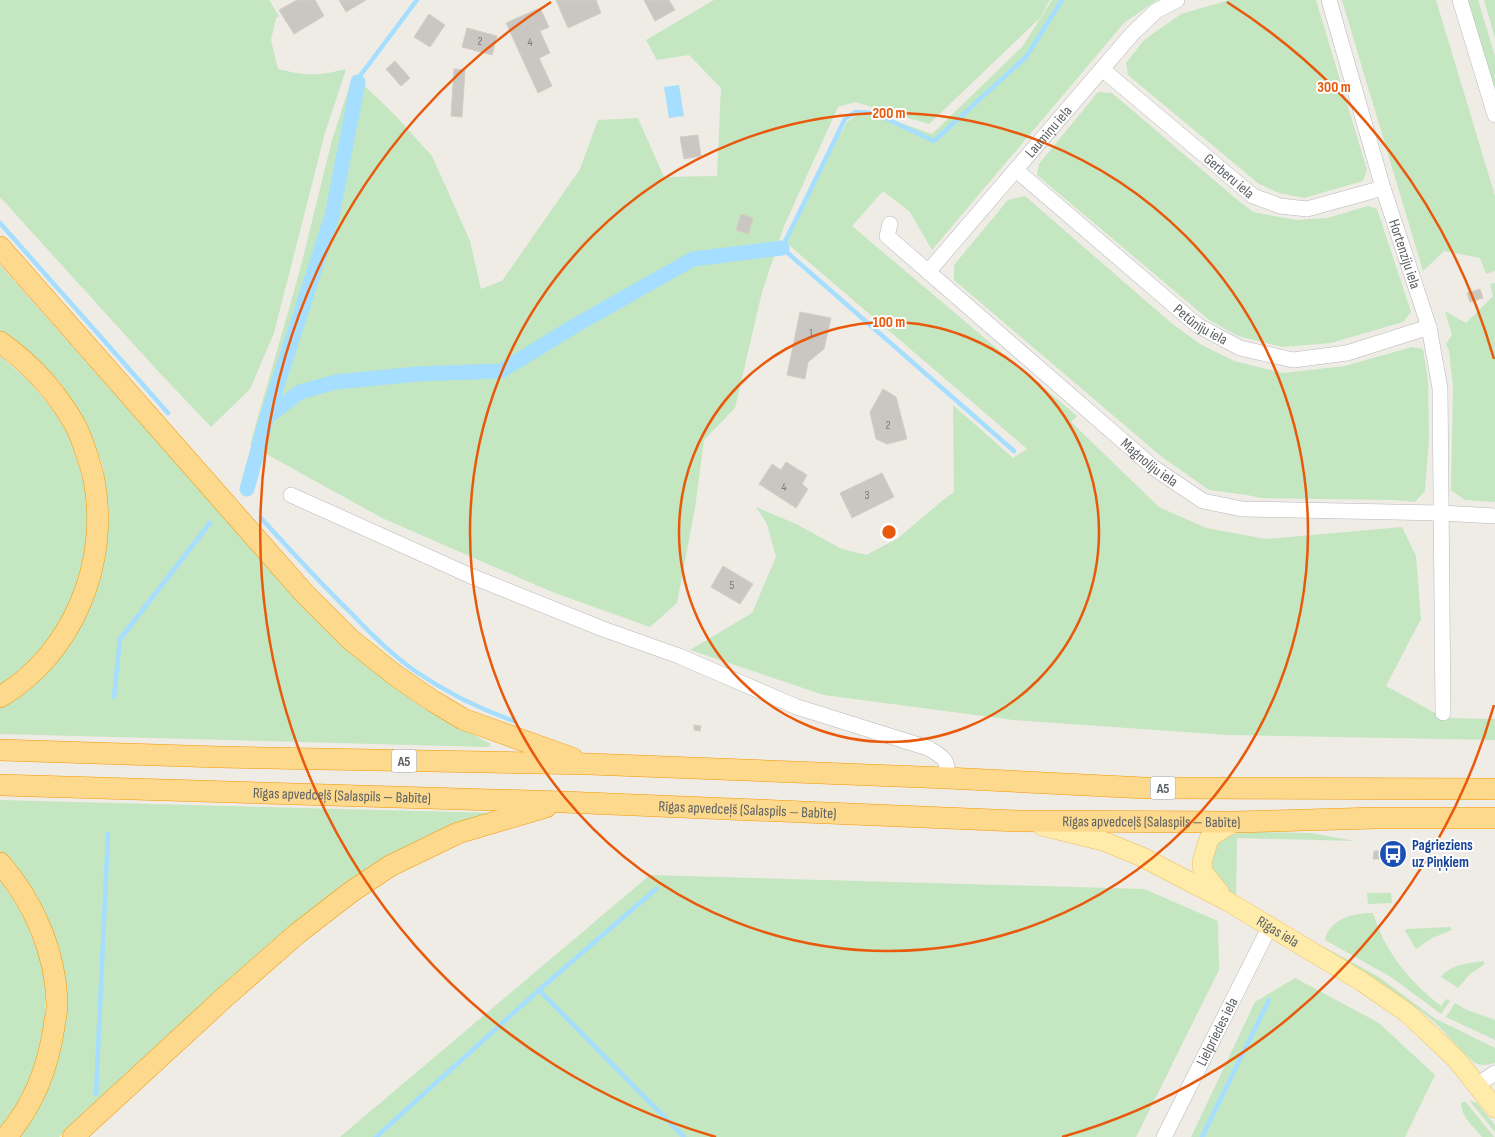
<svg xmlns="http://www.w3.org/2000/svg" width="1495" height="1137" font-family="'Sofia Sans Condensed',sans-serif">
<rect width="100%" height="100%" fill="#efece5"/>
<g fill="#c4e6c1">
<path d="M 0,0 L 269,0 L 279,16 L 276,18 L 271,40 L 278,69 C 306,76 318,76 346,69 L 325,133 L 274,333 L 250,389 L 211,427 L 157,370 L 0,197 Z"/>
<polygon points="714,0 1050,0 1040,18 929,124 855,102 838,107 784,226 762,292 735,408 704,440 695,508 677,603 650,627 552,592 382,518 250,445 300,270 332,140 353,75 394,114 432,156 470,241 481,289 502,281 580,169 598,120 638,118 664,177 717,176 721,88 689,55 657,60 646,40"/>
<polygon points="1052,0 1157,0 1124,23 932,250 910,212 883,191 852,226 1077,416 1071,422 1159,507 1206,528 1266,539 1402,527 1416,556 1421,619 1386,686 1444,718 1495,719 1495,740 1228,735 1013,720 824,695 690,650 752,613 776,557 767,524 756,507 796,524 842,549 866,555 897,539 942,501 954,492 953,405 1013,458 1027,449 783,240 847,122 864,110 932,134 1022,47"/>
<polygon points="1229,0 1316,0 1367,170 1363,181 1304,198 1279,193 1259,184 1128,75 1126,63 1144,40 1181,14"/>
<polygon points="1342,0 1436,0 1495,196 1495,271 1486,274 1480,258 1444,251 1423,271"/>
<polygon points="1468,0 1478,0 1495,56 1495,90"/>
<polygon points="1484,0 1495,0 1495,38"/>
<polygon points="1098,92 1112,93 1235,198 1253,212 1296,220 1327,218 1368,206 1377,209 1411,312 1403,322 1331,343 1282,347 1238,336 1209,320 1037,175 1039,164"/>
<polygon points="1025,196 1170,322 1200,344 1234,361 1282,373 1345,366 1412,347 1423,349 1428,381 1429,437 1425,491 1415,502 1393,500 1261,498 1247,495 1209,490 1162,457 954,280 954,265 1008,200"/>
<polygon points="0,265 286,587 357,657 389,684 423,708 491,744 488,747 0,734 0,707 15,700 44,673 92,601 106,553 109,513 103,466 85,420 60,382 29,351 0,331"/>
<polygon points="1495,283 1495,502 1465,500 1451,490 1453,387 1449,351 1446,344 1452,335 1445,311 1466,323 1493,296 1490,284"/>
<polygon points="0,356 30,382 56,414 70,438 85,486 88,509 88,530 79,582 58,626 34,657 0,687"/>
<polygon points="0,800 495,813 400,855 59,1137 18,1137 65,1006 12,864 0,852"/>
<polygon points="1252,832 1311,833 1355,841 1237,838 1236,896 1224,890 1210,869 1212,850 1219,841 1228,836 1239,833"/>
<polygon points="650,875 1144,889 1218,921 1219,970 1136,1137 340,1137"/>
<path d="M 0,880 C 8,892 16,903 23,916 C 27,923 30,932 33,941 C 36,946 39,952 41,958 C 53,1016 40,1084 0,1128 Z"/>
<polygon points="1367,893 1391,893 1392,903 1368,904"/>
<path d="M 1367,913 L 1373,913 C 1385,952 1409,981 1441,1006 L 1446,999 L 1450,1001 L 1441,1014 L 1391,977 L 1325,940 C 1329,921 1349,914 1367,913 Z"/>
<polygon points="1450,927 1452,930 1432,938 1416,949 1405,931 1406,929"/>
<path d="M 1324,947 L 1379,977 L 1434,1018 L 1495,1048 L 1495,1063 C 1487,1065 1482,1066 1475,1063 C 1459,1050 1447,1033 1432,1020 C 1399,992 1363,971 1326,951 Z"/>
<path d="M 1483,961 L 1485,964 L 1470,974 L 1458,988 L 1441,977 C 1449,965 1469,963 1483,961 Z"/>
<polygon points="1295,978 1379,1023 1435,1075 1405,1137 1191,1137 1255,1002"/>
<polygon points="1455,1003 1467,1010 1495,1020 1495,1040 1446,1017"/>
<polygon points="1469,1100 1477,1103 1495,1125 1495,1132"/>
<path d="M 1465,1101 L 1494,1137 L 1482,1137 C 1474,1127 1461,1117 1461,1103 Z"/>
</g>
<polygon fill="#a5deff" points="679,85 684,116 669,118 664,87"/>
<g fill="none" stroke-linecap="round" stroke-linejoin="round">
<g stroke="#a5deff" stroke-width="4.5">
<polyline points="358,82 360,76 417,0"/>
<polyline points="0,223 168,413"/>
<polyline points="1014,451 782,248 845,119 855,112 874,113 934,141 1026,57 1062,0"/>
<path d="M 261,518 C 291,551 321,584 353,615 C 372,635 392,655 415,671 C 447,693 477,708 514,721"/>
<polyline points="114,697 120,639 210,523"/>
<polyline points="539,990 684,1137"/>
<polyline points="96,1094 108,834"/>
<polyline points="376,1137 539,990 656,889"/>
<polyline points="1202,1137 1269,1000"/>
</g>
<g stroke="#a5deff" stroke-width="15">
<polyline points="267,417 300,392 336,382 417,374 501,371 576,325 693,259 782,248"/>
<polyline points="247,489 267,417 332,216 358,82"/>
</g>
</g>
<g fill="#cac7c2" stroke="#d4cdc3">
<polygon points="297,0 315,0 324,16 294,34 279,10"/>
<polygon points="339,0 366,0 346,12"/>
<polygon points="556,0 596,0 601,13 568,28"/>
<polygon points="644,0 669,0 675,10 655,21"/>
<polygon points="540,8 549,27 540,31 550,53 539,58 552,86 538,93 506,23"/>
<polygon points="429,14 445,25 430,47 414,37"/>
<polygon points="467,28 497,36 492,55 462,47"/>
<polygon points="395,61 410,78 401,86 386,69"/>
<polygon points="454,69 465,70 462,117 451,116"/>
<polygon points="698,135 701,156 684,159 680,137"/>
<polygon points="741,214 753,218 748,234 736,230"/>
<polygon points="1480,289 1483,298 1470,302 1467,293"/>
<polygon points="800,312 831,318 824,349 808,362 805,379 787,375"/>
<polygon points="883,389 896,397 907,439 887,444 876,439 870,412"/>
<polygon points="786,462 807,475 802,484 808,489 796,508 759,484 772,464 781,470"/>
<polygon points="882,473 894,497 852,518 840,493"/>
<polygon points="723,566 753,584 740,604 711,587"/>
<polygon points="694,725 701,726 700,731 694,730"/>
<polygon points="1374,851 1393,851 1393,859 1373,859"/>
</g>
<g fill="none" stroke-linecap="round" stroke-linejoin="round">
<g stroke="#b5b8bc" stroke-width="16">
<g id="minor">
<path id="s1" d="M 1329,0 L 1383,188 L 1429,327 L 1440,388 L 1443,713"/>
<polyline points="1460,0 1495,115"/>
<path id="s2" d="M 1102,69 L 1253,196 L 1280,206 L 1307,209 L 1383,188"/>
<path id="s3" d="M 1016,170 L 1197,325 L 1240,348 L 1293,360 L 1347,353 L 1429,327"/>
<path id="s4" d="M 890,224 L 887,236 L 1154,468 L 1203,501 L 1242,509 L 1441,513 L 1495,516"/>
<path id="s5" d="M 928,272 L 1132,34 L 1156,11 L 1177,0"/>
<path d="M 291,495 L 471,576 L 603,629 L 679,656 L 797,707 L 928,748 C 943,757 949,759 947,778"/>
<polyline points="1477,1085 1495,1073"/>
<path id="s6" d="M 1164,1137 L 1270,926"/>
</g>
</g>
<g stroke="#f2bd5b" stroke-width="20">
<g id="major">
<path id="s7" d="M 1042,826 L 1103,841 L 1140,856 L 1227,901 L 1361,981 L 1406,1012 L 1434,1038 L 1457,1060 L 1495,1108"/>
<polyline points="1220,893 1203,872 1202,862 1209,839 1213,835 1234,822"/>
</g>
</g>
<g stroke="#f49700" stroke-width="22">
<g id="highway">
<polyline points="0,247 304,593 350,639 395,675 433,701 463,719 572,758"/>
<path d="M 0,342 C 30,363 55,390 74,423 C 80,433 84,446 88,458 C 90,465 93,473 94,480 C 110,562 73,654 0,697"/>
<polyline points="0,750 219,757 589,764 947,778 1145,788 1495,789"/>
<path id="s8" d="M 0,785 L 563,802 L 1019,821 L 1234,822 L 1376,818 L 1495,818"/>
<path d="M 0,863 C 34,902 56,953 57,1005 C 57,1012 55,1020 54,1027 C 48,1068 33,1106 6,1137"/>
<polyline points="73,1137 225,997 298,933 351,892 390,866 458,833 546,807"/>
</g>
</g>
<use href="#minor" stroke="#fff" stroke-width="15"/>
<use href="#major" stroke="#ffebaa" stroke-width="19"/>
<use href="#highway" stroke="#fdd98e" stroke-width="21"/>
</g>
<g fill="none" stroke="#e8590c" stroke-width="2.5">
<circle cx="889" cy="532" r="210"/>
<circle cx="889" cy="532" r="419"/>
<path d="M1494 705A629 629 0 0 1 1062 1137M716 1137A629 629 0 0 1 551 2M1227 2A629 629 0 0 1 1494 359"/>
</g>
<defs>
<g id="bus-disc" transform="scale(1.4375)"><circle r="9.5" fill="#1a4fb4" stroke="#fff"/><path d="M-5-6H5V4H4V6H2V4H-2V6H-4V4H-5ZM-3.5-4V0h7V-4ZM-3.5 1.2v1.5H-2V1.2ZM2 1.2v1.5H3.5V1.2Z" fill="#fff"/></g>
</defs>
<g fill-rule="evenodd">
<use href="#bus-disc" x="1393" y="854"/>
</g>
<g text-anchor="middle" stroke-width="4" stroke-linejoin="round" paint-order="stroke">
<g font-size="12" fill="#787a7c">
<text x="480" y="45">2</text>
<text x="530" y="46">4</text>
<text x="811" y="337">1</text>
<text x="888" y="429">2</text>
<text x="784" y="491">4</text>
<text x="867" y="499">3</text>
<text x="732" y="589">5</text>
</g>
<g fill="#fff" stroke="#8d9093" stroke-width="1">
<rect x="391.5" y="749.5" width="25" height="23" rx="4"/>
<rect x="1150.5" y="776.5" width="25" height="23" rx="4"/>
</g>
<g font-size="14" font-weight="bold" fill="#5c6165">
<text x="404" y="766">A5</text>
<text x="1163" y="793">A5</text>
</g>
<g font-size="15" fill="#5c6165" stroke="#fff">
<text dy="5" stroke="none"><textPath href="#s5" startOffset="185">Laumiņu iela</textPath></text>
<text dy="5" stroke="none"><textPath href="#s2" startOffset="166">Gerberu iela</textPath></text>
<text dy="5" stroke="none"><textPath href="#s1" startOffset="265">Hortenziju iela</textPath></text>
<text dy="5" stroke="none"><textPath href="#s3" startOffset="241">Petūniju iela</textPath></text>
<text dy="5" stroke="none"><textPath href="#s4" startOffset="359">Magnoliju iela</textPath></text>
<text dy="5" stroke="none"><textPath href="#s8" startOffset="342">Rīgas apvedceļš (Salaspils — Babīte)</textPath></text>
<text dy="5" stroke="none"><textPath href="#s8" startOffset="748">Rīgas apvedceļš (Salaspils — Babīte)</textPath></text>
<text dy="5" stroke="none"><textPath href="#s8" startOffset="1152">Rīgas apvedceļš (Salaspils — Babīte)</textPath></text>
<text dy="5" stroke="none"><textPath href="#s7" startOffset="260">Rīgas iela</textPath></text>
<text dy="5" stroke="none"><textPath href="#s6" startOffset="118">Lielpriedes iela</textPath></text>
</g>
<g font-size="15" font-weight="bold" fill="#164399" stroke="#fff" text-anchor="start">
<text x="1412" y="850">Pagrieziens<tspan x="1412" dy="17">uz Piņķiem</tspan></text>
</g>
</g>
<circle cx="889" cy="532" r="8" fill="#e8590c" stroke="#fff" stroke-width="2.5"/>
<g font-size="15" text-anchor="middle" font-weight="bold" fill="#e8590c" stroke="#fff" stroke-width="4" stroke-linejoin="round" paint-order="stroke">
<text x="1334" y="92">300 m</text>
<text x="889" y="118">200 m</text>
<text x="889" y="327">100 m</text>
</g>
</svg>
